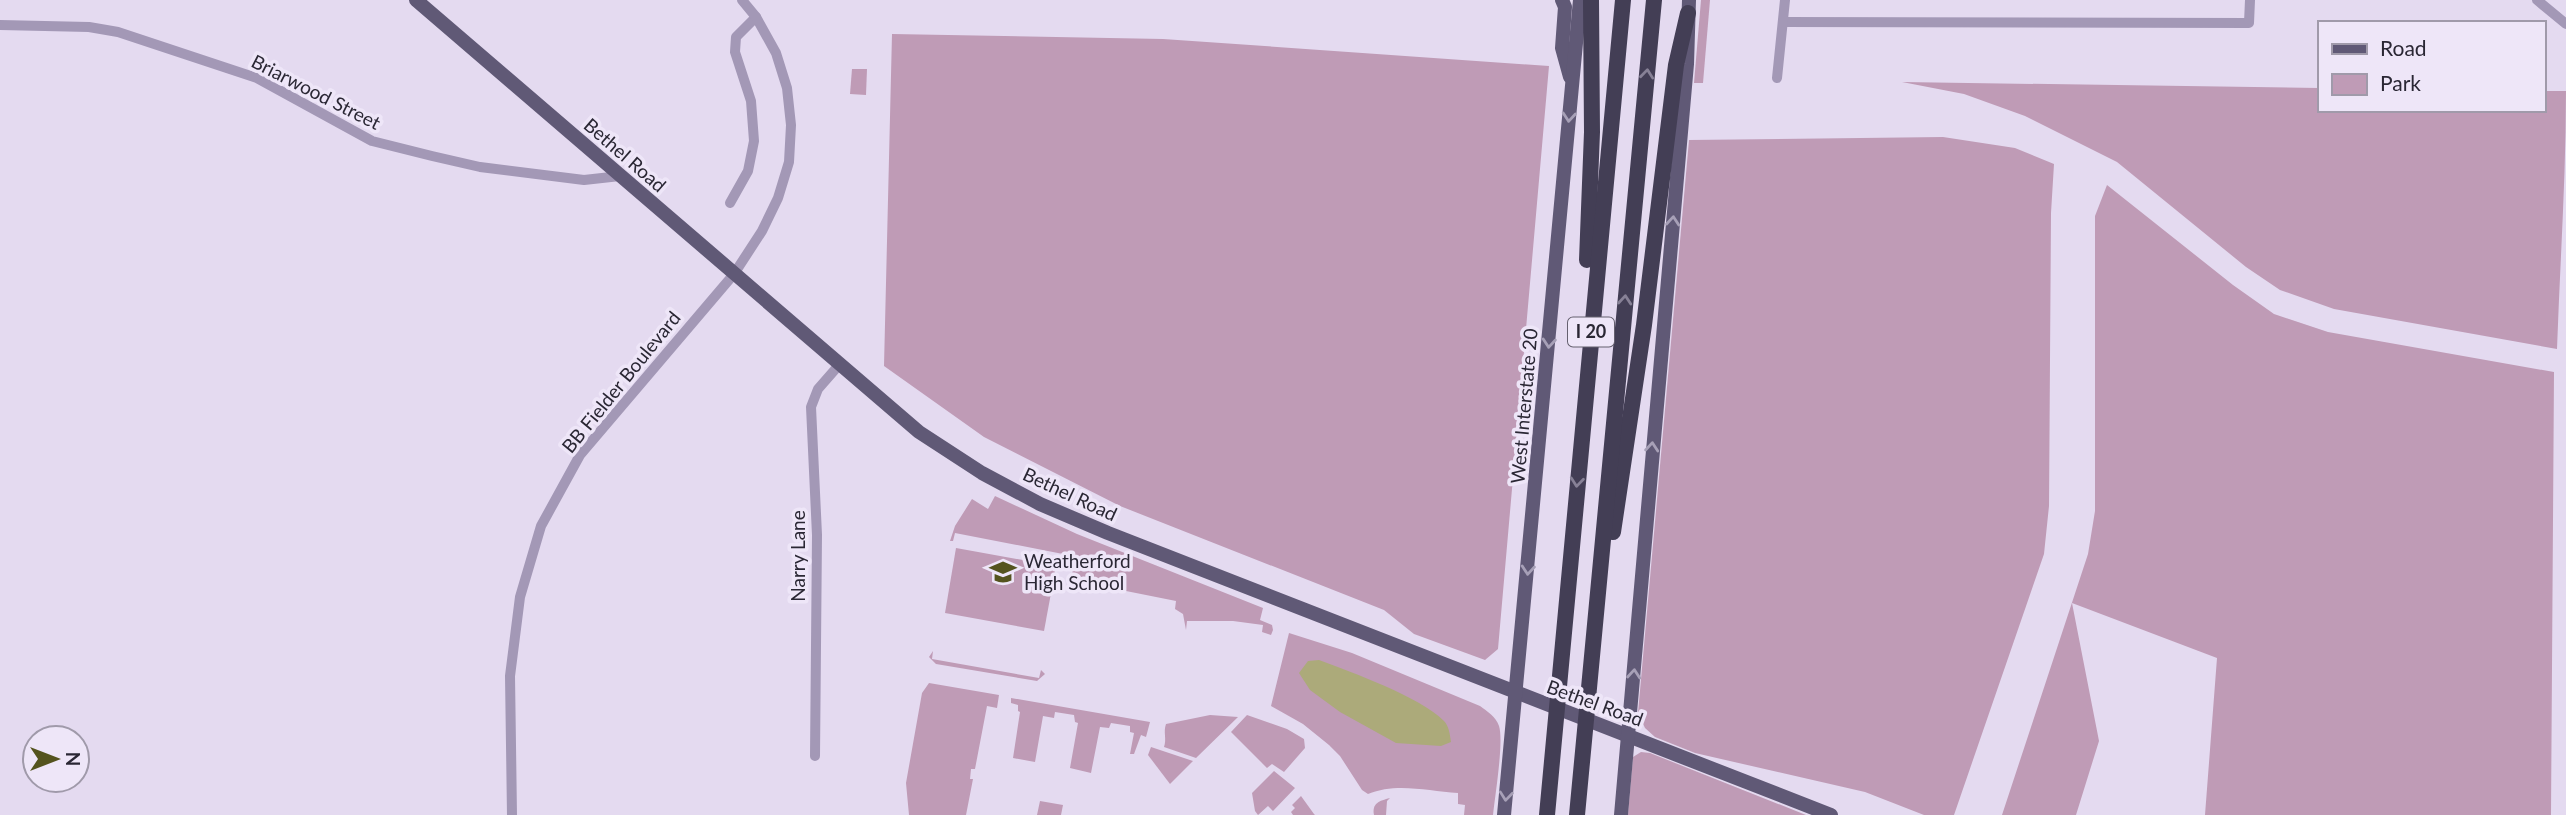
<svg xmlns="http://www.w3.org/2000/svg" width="2566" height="815" font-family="Lato,sans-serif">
<rect width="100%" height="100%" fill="#e4daf0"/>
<g fill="#bf9bb6">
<polygon points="1701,0 1710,0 1703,83 1694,83"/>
<polygon points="892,34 1163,39 1549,66 1498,649 1485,660 1414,634 1384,610 1120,506 984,437 884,366"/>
<polygon points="852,69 867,69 866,95 850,94"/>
<path d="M 1902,82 L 2319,88 L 2319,110 L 2543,110 L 2543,91 L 2566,91 C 2566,177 2560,263 2557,349 L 2334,309 L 2280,290 L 2246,267 L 2117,162 L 2025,116 L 1964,94 Z"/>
<polygon points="1943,137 2015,148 2054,164 2051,213 2049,506 2044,554 1954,815 1924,815 1865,792 1695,753 1655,737 1645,728 1638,713 1689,140"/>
<polygon points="2107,185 2233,285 2274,314 2328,332 2554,372 2551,815 2205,815 2217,658 2072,603 2099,741 2076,815 2002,815 2088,554 2095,511 2095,216"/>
<path d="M 995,496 L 1077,534 L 1263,608 L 1260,620 L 1272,625 L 1273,630 L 1271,635 L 1262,632 L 1263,625 L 1233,621 L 1187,621 L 1186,630 L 1183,614 L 1175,609 L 1176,601 L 1076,581 L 1072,589 C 1070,578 1079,567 1062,562 L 1063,554 L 955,533 L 953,541 L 950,541 L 955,526 L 972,499 L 988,509 Z"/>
<polygon points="956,548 1056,566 1044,631 945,613"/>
<path d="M 1289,633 L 1352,653 L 1480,706 C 1487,711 1496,717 1499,726 C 1504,741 1495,796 1493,815 L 1464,815 L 1465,805 L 1458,804 L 1458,793 C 1428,791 1396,782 1368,794 L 1362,790 L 1340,756 L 1329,745 L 1303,724 L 1271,706 Z"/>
<polygon points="933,651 932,659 1039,678 1041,670 1045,674 1037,681 936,664 929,657"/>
<polygon points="929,683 999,695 997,708 987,706 975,769 971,769 970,779 973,779 966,815 909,815 906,783 922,693"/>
<polygon points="1011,698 1150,722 1146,737 1141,735 1134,754 1130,754 1134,733 1130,732 1130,726 1111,723 1109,728 1100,727 1091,773 1070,768 1078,723 1075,722 1074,715 1055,712 1054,718 1043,716 1035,762 1013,758 1020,712 1018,711 1018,705 1011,703"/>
<path d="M 1210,715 L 1238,717 L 1196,758 L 1164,747 C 1167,739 1163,732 1166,724 Z"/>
<polygon points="1247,715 1287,729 1304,739 1305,748 1284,772 1272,764 1267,768 1231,732"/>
<polygon points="1151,747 1193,761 1170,784 1148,755"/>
<polygon points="1641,752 1650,753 1806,815 1628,815 1633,757"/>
<polygon points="1274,771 1295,788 1273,811 1268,806 1258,815 1255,811 1252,793"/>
<polygon points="1301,796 1314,814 1315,815 1293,815 1291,812 1295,808 1292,805"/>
<path d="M 1390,798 L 1387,801 L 1386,815 L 1374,815 C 1372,803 1379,801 1390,798 Z"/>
<polygon points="1040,801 1063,805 1061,815 1037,815"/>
</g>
<path fill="#acaa7a" d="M 1319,660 C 1353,673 1419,696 1444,721 C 1449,726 1450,735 1451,742 L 1441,746 L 1396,743 L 1340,712 L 1310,690 L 1299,673 L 1308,661 Z"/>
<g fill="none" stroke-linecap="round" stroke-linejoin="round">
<g stroke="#a398b6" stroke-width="10">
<polyline points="2537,0 2566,24"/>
<polyline points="1783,22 2249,23 2250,0"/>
<polyline points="0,25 89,27 118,32 257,78 372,141 432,156 480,167 584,180 620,176"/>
<polyline points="1777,78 1785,0"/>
<polyline points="730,203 748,171 754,141 751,101 735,52 736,37 756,17"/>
<polyline points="815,756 817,535 811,407 818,389 839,365"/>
<polyline points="512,815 510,676 520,597 541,526 580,455 734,274 762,231 778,198 789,162 791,125 787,88 776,53 756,17 742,0"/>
</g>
<g stroke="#605976" stroke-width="14">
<polyline points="416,0 919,432 982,473 1040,504 1108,533 1831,815"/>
<polyline points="1562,0 1565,7 1562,48 1570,77"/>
<polyline points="1504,815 1580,0"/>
<polyline points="1621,815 1687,64 1689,0"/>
</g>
<g stroke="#433e55" stroke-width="16">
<polyline points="1587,260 1592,132 1591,0"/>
<polyline points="1613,532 1644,325 1676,65 1688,13"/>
<polyline points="1547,815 1623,0"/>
<polyline points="1577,815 1654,0"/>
</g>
</g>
<defs><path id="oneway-chevron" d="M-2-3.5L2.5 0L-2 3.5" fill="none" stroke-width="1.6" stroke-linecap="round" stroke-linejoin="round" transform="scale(1.75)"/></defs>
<g stroke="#878196">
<use href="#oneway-chevron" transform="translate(1647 74) rotate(-84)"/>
<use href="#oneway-chevron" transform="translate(1625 300) rotate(-85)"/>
<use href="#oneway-chevron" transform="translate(1577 482) rotate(96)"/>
</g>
<g stroke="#a7a0b7">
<use href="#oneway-chevron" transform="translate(1569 117) rotate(95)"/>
<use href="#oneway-chevron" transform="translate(1673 221) rotate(-85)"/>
<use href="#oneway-chevron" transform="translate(1549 343) rotate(95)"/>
<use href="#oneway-chevron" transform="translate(1652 447) rotate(-85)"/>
<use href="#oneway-chevron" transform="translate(1528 570) rotate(95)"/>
<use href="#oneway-chevron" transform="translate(1634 674) rotate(-85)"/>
<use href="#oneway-chevron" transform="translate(1506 796) rotate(96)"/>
</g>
<defs>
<g id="school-bare" transform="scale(2.1)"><path d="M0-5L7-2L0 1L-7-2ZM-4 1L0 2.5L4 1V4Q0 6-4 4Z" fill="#54531e" stroke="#eee6f8" stroke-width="2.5" paint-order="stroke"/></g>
</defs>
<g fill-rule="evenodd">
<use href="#school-bare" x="1003" y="572"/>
</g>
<g text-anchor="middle" stroke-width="7" stroke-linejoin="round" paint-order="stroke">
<rect fill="#eee6f8" stroke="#65606f" stroke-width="2" x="1568" y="317.5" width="46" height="29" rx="5"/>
<g font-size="18" font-weight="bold" fill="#2a2734">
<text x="1591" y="338">I 20</text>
</g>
<g font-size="19" fill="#2a2734" stroke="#eee6f8">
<text transform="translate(316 92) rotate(27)" y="7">Briarwood Street</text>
<text transform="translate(625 155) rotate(41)" y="7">Bethel Road</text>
<text transform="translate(621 382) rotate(-51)" y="7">BB Fielder Boulevard</text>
<text transform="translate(1524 406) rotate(-85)" y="7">West Interstate 20</text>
<text transform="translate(1070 494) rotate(25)" y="7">Bethel Road</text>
<text transform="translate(798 556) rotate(-90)" y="7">Narry Lane</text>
<text transform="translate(1595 703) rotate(20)" y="7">Bethel Road</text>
</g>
<g font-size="19" fill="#2a2734" stroke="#eee6f8" text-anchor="start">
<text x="1024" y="568">Weatherford<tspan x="1024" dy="22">High School</tspan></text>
</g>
</g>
<rect x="2318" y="21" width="228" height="91" fill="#eee6f8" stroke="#a09aaa" stroke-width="2"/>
<rect x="2332" y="44" width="35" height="10" fill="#605976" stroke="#a09aaa" stroke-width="2"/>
<text x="2380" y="56" font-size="21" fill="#2a2734">Road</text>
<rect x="2332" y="74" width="35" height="21" fill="#bf9bb6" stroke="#a09aaa" stroke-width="2"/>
<text x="2380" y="91" font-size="21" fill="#2a2734">Park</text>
<g transform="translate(56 759) rotate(90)"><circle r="33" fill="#eee6f8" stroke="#a09aaa" stroke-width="2"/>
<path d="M0-5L12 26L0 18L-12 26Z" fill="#54531e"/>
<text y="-10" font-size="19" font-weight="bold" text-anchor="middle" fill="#2a2734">N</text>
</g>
</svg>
